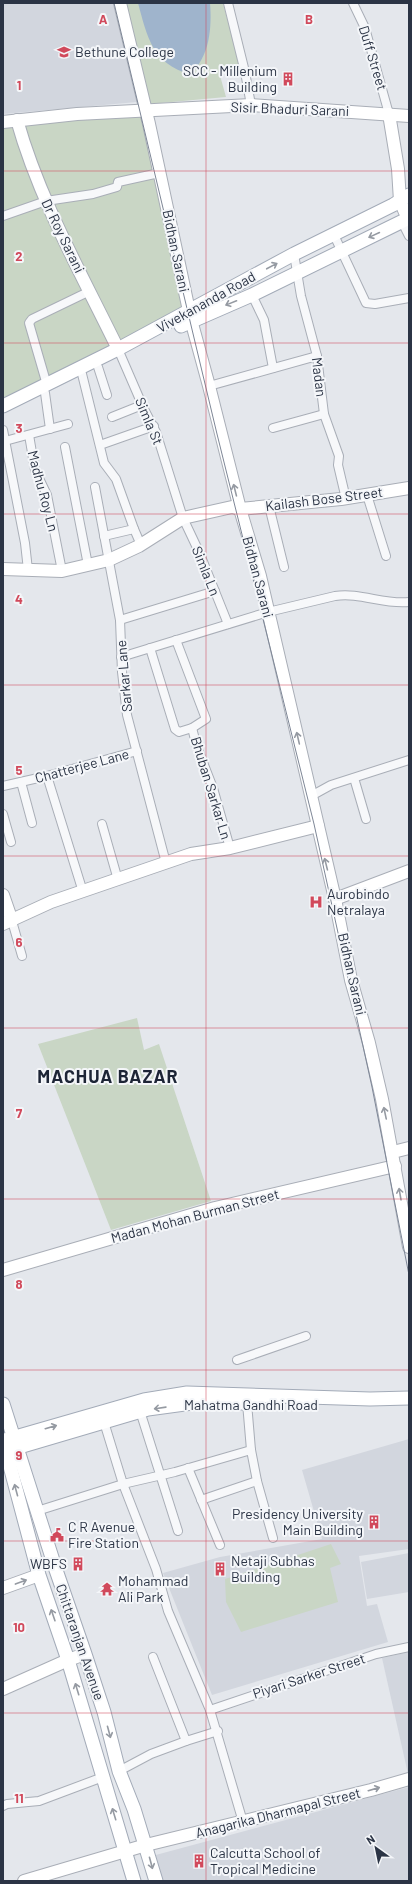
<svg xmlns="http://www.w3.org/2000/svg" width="412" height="1884" font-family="Barlow,sans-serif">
<rect width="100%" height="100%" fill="#e4e7ec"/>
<g fill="#d2d6de">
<polygon points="3,3 113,3 137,102 3,114"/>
<polygon points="409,1439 409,1549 359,1556 367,1606 377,1604 388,1642 212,1695 163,1573 220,1557 322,1539 302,1470"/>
<polygon points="409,1553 409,1592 367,1599 361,1562"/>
<polygon points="409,1652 409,1774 408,1774 382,1658"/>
<polygon points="409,1787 409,1881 157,1881 152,1856"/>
</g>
<g fill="#c9d6c5">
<polygon points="125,3 223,3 240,68 219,72 226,97 150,104"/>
<polygon points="146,111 192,315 3,406 3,123"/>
<polygon points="137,1018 144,1050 159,1044 211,1201 111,1230 38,1044"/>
<polygon points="331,1544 341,1564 330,1568 338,1602 241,1632 226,1602 225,1579"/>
</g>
<path fill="#9fb4cc" d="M 138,3 L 210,3 C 212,27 210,57 190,74 C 152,64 147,36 138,3 Z"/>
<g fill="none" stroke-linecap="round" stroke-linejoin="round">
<g stroke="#a9aeb7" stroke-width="10">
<g id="street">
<polyline points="228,3 245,72 251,105"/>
<polyline points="353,3 365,28 389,114"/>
<polyline points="3,216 46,201 93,194 117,187 118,182 159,173"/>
<polyline points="402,222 409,236"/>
<polyline points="334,235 366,303 375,304 409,298"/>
<polyline points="294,254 301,296 317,356 324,414 339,456 338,465 346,499"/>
<polyline points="252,295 264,320 273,368"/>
<polyline points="118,349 144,409 156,432 183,518 200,554 228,624"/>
<polyline points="98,367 107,395"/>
<polyline points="82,374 104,463 116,479 134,529"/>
<polyline points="47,385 29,323 32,319 90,291"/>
<polyline points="209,386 317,356"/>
<polyline points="45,393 50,429"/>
<polyline points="112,417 142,405"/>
<polyline points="273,428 324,414"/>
<polyline points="3,430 25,543 28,570"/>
<polyline points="29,435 35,470 47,495 62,571"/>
<polyline points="5,441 68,424"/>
<polyline points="100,445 154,426"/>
<polyline points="65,447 88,565"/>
<polyline points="95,487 120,620 122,672 127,715 166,863"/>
<polyline points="367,495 386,556"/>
<polyline points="269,506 284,567"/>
<polyline points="104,536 134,529 141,545"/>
<polyline points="120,620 215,591"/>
<polyline points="150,648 175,729 179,732 192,728 206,719 176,640"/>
<path d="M 121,657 L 268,612 L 335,596 C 360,592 384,605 409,602"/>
<polyline points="192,728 197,747 213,788 230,848"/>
<polyline points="47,776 83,892"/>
<polyline points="354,778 366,819"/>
<polyline points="21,782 32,823"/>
<polyline points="3,786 47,776 137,751"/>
<polyline points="311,796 331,785 409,760"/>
<polyline points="3,814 11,842"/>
<polyline points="102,824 118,880"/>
<polyline points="12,921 22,956"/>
<polyline points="237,1360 306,1336"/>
<polyline points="247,1403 251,1450 257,1481 273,1538"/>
<polyline points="140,1411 178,1531"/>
<polyline points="104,1422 123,1484 156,1569 168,1611 210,1710 243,1822"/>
<polyline points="188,1468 220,1545"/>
<polyline points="201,1500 257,1481"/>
<polyline points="37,1511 123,1484 175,1472 251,1450"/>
<polyline points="153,1657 186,1741 218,1731"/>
<polyline points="210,1710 376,1654 409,1647"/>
<polyline points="119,1771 151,1754 186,1741"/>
<polyline points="3,1806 7,1804 39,1801 103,1777"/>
</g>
</g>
<g stroke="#a9aeb7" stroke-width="14">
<g id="secondary">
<polyline points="120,3 149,124 191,320 209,386 240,509 260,576 335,899 351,980 369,1043 382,1099 409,1247"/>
<polyline points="389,114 398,169 400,201 408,219"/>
<path d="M 17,120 C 39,199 82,275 118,349"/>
<polyline points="3,122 77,114 251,105 409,116"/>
<polyline points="3,569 62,571 109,560 139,546 183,518 232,507 240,509 341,499 409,488"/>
<polyline points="3,895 12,921"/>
<polyline points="335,899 409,871"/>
<polyline points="3,924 51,902 191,854 230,848 318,826"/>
<polyline points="393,1152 409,1148"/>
<polyline points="3,1270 215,1208 395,1166"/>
<polyline points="3,1588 39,1575"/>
<polyline points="3,1689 68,1660 85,1654"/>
<polyline points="24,1881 146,1845 371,1790 409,1779"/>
</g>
</g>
<g stroke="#a3abb8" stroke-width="15">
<g id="primary">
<polyline points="181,326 252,295 409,218"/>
<polyline points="3,406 118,349 294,254 393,205 409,195"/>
<polyline points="3,1404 56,1570 85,1654 104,1712 119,1771 134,1809 156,1881"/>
<polyline points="3,1440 39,1575 68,1660 134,1881"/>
<polyline points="5,1440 144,1400 187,1393 370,1399 409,1398"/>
<polyline points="9,1450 148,1409 192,1403 253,1403"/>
</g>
</g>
<use href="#street" stroke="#f7f8fa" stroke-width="8"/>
<use href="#secondary" stroke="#fff" stroke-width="12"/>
<use href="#primary" stroke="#fff" stroke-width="13"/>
<polyline stroke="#7d8696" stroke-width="1" points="114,3 217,434 314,824 372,1087 409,1275"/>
</g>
<defs><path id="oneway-shaft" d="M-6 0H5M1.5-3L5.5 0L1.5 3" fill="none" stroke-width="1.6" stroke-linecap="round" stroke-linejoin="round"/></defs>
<g stroke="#959aa2">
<use href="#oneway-shaft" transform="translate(374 235) rotate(155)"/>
<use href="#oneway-shaft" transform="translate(272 266) rotate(-28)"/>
<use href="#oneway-shaft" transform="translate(231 303) rotate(158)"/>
<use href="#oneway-shaft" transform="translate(235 490) rotate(-104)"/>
<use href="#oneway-shaft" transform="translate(298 738) rotate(-103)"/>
<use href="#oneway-shaft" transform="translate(326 864) rotate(-104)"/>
<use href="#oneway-shaft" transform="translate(385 1113) rotate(-102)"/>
<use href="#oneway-shaft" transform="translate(400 1194) rotate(-100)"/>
<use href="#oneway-shaft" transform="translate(160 1408) rotate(172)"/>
<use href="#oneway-shaft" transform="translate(51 1427) rotate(-16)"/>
<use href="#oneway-shaft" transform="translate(16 1490) rotate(-105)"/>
<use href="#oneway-shaft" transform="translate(21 1582) rotate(-20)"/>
<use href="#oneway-shaft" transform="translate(53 1615) rotate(-109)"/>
<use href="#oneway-shaft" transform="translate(77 1689) rotate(-107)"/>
<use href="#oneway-shaft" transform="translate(109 1732) rotate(75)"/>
<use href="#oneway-shaft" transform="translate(374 1789) rotate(-16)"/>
<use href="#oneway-shaft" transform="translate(114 1814) rotate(-107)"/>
<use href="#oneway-shaft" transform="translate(151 1863) rotate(75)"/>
</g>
<path fill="none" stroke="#d1495b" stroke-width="1" stroke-opacity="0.55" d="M 206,3 L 206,1881M 3,171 L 409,171M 3,343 L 409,343M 3,514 L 409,514M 3,685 L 409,685M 3,856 L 409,856M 3,1028 L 409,1028M 3,1199 L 409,1199M 3,1370 L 409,1370M 3,1541 L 409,1541M 3,1713 L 409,1713"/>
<defs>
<g id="university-bare" transform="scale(1.08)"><path d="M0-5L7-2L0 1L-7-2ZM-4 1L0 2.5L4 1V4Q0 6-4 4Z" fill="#d1495b" stroke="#f4f6f9" stroke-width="2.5" paint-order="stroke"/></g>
<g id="building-bare" transform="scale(1.08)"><path d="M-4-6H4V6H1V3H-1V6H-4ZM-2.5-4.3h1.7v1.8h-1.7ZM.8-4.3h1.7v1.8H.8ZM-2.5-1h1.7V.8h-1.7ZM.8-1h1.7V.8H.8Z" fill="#d1495b" stroke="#f4f6f9" stroke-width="2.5" paint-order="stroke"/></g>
<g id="hospital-bare" transform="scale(1.08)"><path d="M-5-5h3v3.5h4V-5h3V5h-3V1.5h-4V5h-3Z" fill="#d1495b" stroke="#f4f6f9" stroke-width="2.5" paint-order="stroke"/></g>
<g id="civic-bare" transform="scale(1.08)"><path d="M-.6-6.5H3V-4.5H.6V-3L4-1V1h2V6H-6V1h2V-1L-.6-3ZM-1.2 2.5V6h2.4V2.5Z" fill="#d1495b" stroke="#f4f6f9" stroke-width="2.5" paint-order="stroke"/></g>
<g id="temple-bare" transform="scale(1.08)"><path d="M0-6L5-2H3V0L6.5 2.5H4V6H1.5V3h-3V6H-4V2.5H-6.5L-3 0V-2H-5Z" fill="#d1495b" stroke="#f4f6f9" stroke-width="2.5" paint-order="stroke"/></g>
</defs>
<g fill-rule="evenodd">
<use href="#university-bare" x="64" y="52"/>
<use href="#building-bare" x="288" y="79"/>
<use href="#hospital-bare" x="316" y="902"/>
<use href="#building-bare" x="374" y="1522"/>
<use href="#civic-bare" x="57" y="1535"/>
<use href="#building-bare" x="78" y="1564"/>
<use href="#building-bare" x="220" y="1569"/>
<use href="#temple-bare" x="107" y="1589"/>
<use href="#building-bare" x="199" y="1861"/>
</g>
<g text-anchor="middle" stroke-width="4" stroke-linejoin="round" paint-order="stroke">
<g font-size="14" fill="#2b3445" stroke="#f4f6f9" text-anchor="start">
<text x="75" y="57">Bethune College</text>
<text x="277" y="76" text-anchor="end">SCC - Millenium<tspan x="277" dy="16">Building</tspan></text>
<text x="327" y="899">Aurobindo<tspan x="327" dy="16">Netralaya</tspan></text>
<text x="363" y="1519" text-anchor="end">Presidency University<tspan x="363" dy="16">Main Building</tspan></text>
<text x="68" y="1532">C R Avenue<tspan x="68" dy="16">Fire Station</tspan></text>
<text x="231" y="1566">Netaji Subhas<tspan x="231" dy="16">Building</tspan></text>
<text x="67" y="1569" text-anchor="end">WBFS</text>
<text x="118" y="1586">Mohammad<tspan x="118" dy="16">Ali Park</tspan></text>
<text x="210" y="1858">Calcutta School of<tspan x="210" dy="16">Tropical Medicine</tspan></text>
</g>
<g font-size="14" fill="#2b3445" stroke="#f4f6f9">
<text transform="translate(373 58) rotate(73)" y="5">Duff Street</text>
<text transform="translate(290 109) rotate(2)" y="5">Sisir Bhaduri Sarani</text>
<text transform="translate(63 236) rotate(64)" y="5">Dr Roy Sarani</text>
<text transform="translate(176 251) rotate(78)" y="5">Bidhan Sarani</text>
<text transform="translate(206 302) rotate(-29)" y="5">Vivekananda Road</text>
<text transform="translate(319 377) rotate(83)" y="5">Madan</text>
<text transform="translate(149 421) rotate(67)" y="5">Simla St</text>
<text transform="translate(43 491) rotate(75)" y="5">Madhu Roy Ln</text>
<text transform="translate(324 499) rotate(-7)" y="5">Kailash Bose Street</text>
<text transform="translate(206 571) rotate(68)" y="5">Simla Ln</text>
<text transform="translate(258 577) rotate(75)" y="5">Bidhan Sarani</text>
<text transform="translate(124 676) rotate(-95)" y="5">Sarkar Lane</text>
<text transform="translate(82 766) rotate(-15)" y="5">Chatterjee Lane</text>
<text transform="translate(211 788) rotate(73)" y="5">Bhuban Sarkar Ln</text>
<text transform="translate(352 974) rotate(77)" y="5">Bidhan Sarani</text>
<text transform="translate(195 1216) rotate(-15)" y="5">Madan Mohan Burman Street</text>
<text x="251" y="1410">Mahatma Gandhi Road</text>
<text transform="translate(80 1642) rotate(71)" y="5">Chittaranjan Avenue</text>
<text transform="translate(309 1676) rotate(-18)" y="5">Piyari Sarker Street</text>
<text transform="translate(278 1813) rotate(-14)" y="5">Anagarika Dharmapal Street</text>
</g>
<g font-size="18" font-weight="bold" letter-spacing="1" fill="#1d2536" stroke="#f4f6f9">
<text x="108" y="1083">MACHUA BAZAR</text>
</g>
</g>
<g font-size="13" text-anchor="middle" font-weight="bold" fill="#d1495b" stroke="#f4f6f9" stroke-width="4" stroke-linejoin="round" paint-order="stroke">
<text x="103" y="24">A</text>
<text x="309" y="24">B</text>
<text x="19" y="90">1</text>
<text x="19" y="261">2</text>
<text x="19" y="433">3</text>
<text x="19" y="604">4</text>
<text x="19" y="775">5</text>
<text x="19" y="947">6</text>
<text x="19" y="1118">7</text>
<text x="19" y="1289">8</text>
<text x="19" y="1460">9</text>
<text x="19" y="1632">10</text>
<text x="19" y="1803">11</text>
</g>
<rect width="412" height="1884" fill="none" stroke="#2b3445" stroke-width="8"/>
<g transform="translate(376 1848) rotate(327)" stroke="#f4f6f9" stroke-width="3" paint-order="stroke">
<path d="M0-3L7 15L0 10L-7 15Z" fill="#2b3445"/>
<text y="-6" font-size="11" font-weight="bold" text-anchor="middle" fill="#2b3445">N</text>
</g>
</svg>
